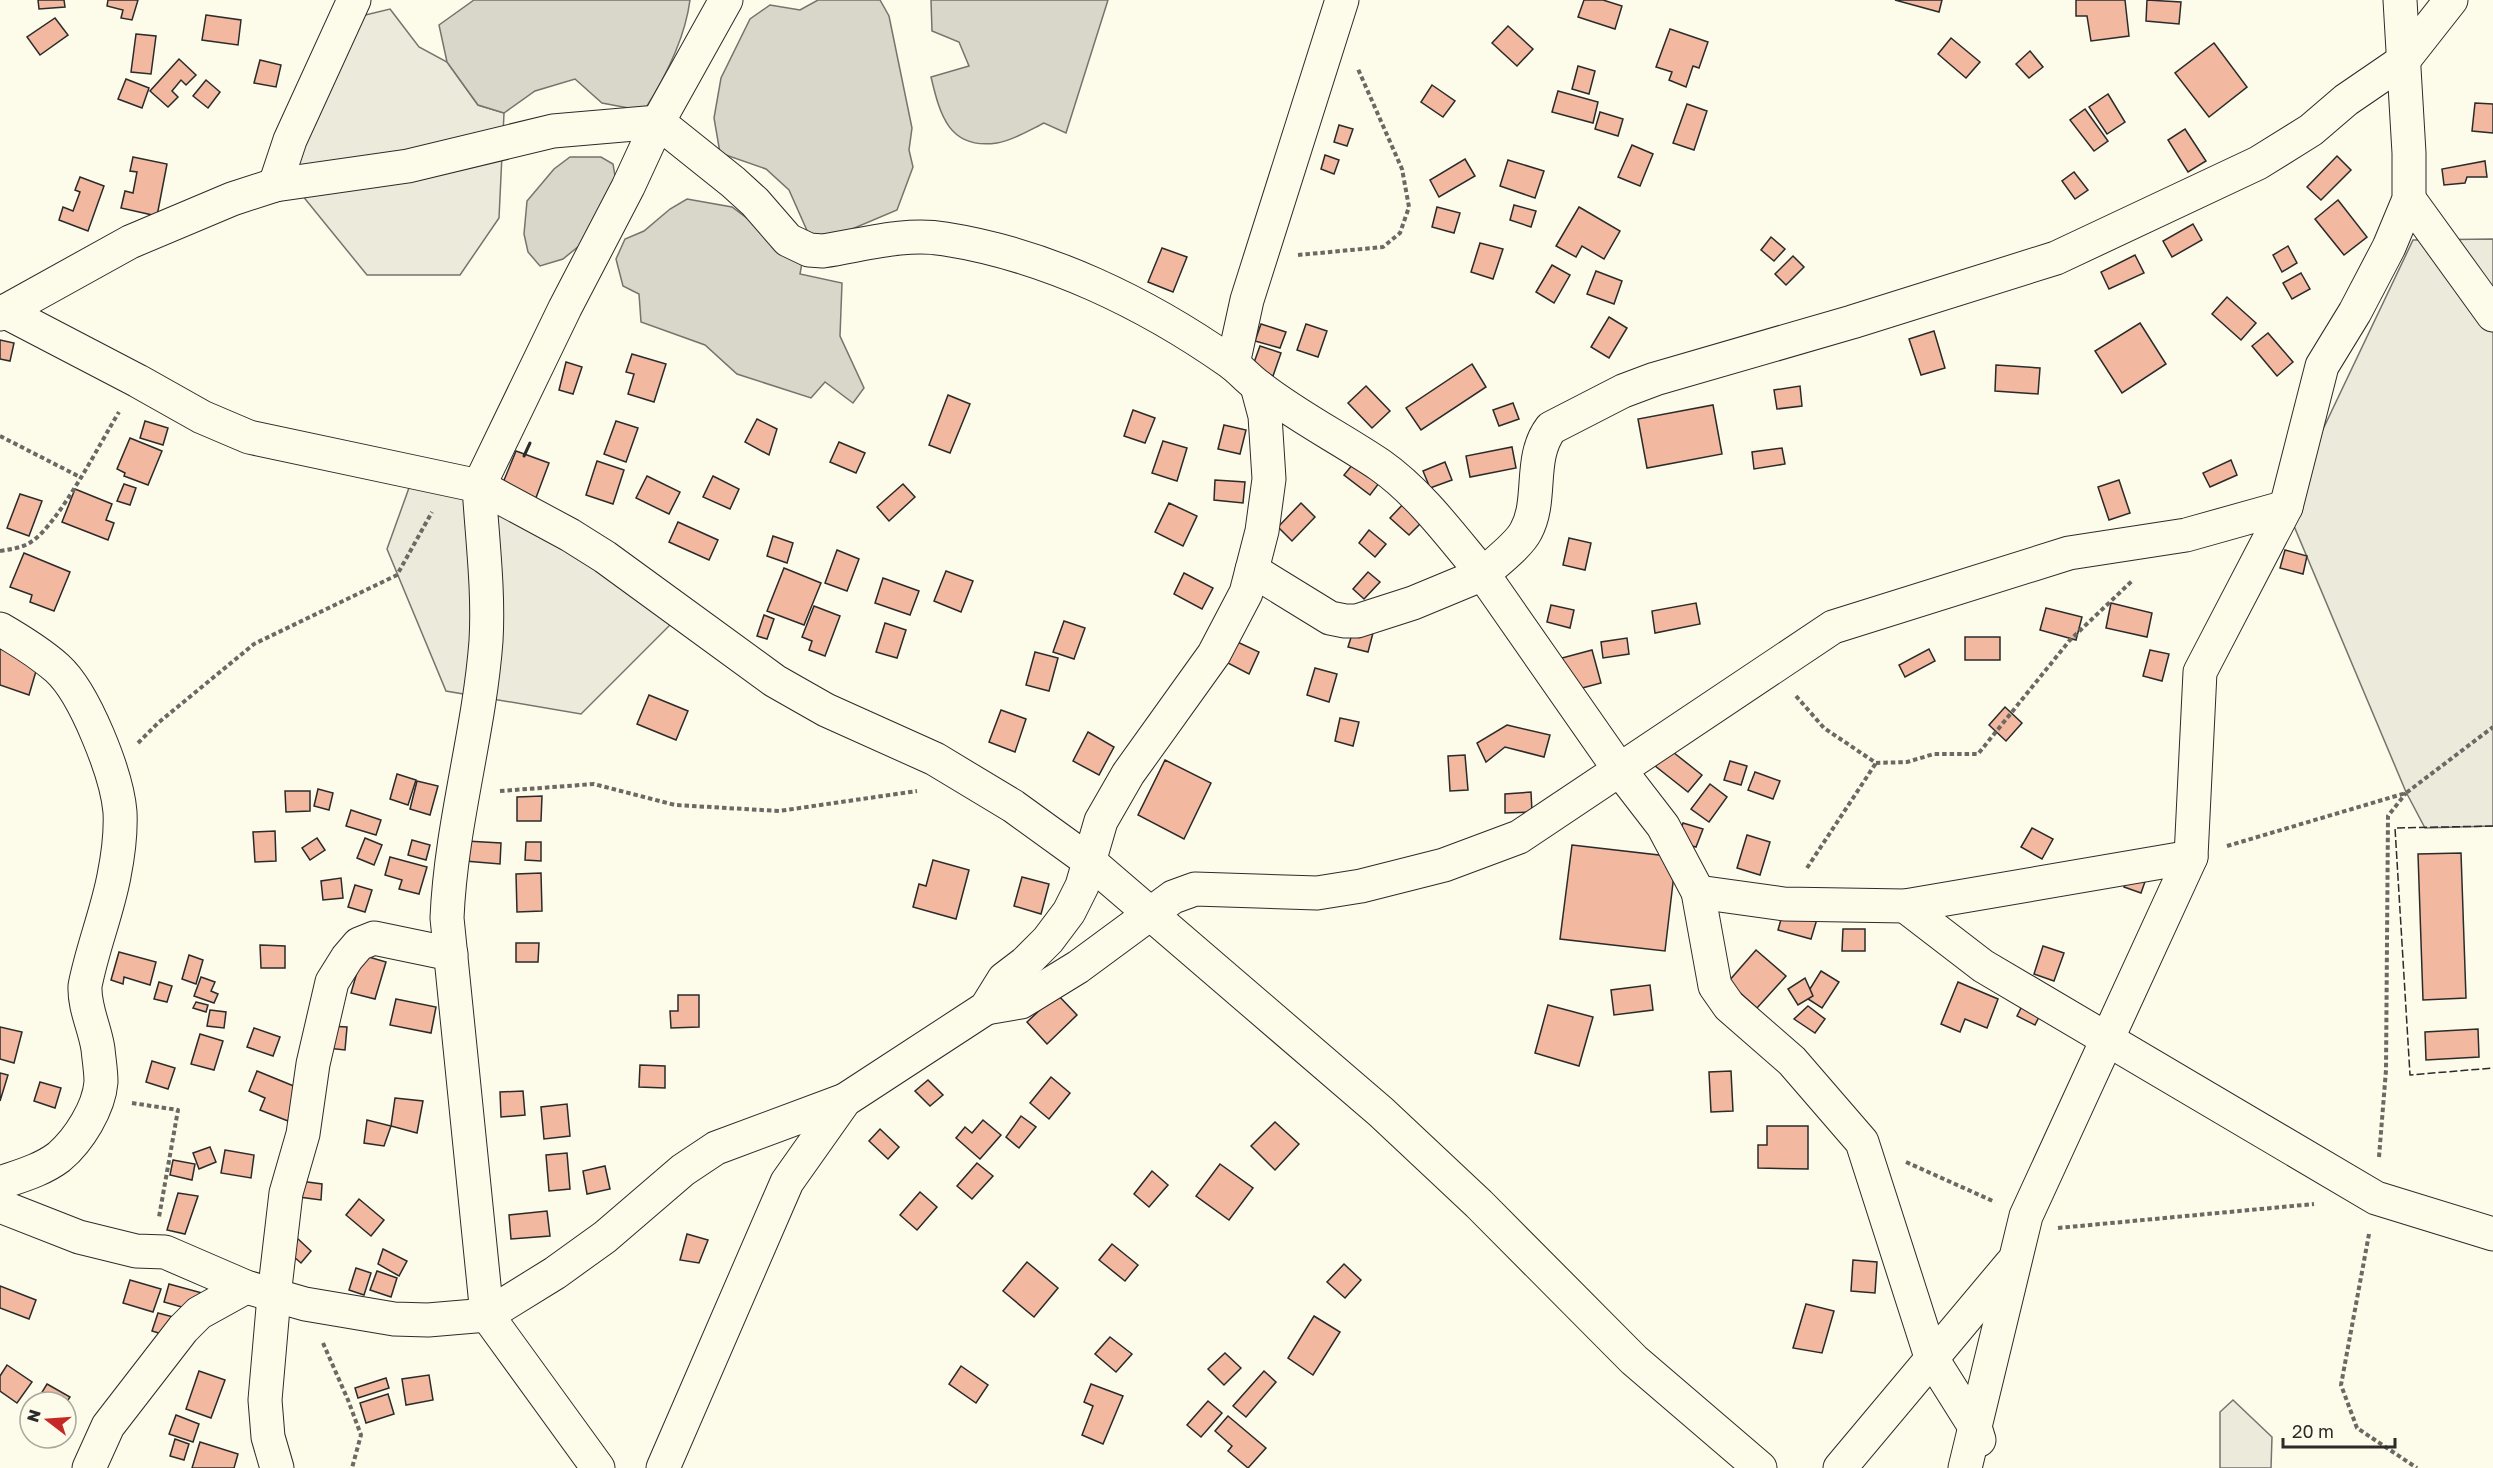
<svg xmlns="http://www.w3.org/2000/svg" width="2493" height="1468" font-family="'Golos Text',sans-serif">
<rect width="100%" height="100%" fill="#fdfbea"/>
<g fill="#ecebdb" stroke="#74746e" stroke-width="1.5">
<polygon points="390,9 419,47 447,62 478,105 504,113 499,218 460,275 367,275 293,184 294,143 349,19"/>
<polygon points="2493,239 2493,826 2425,828 2406,792 2286,507 2413,240"/>
<polygon points="414,474 483,496 678,617 581,714 446,691 387,549"/>
<polygon points="2233,1400 2272,1437 2271,1468 2220,1468 2220,1412"/>
</g>
<g fill="#d8d7c9" stroke="#74746e" stroke-width="1.5">
<path d="M 474,0 L 690,0 C 685,39 665,78 644,111 L 602,103 L 575,79 L 535,91 L 504,113 L 478,105 L 447,62 L 439,25 Z"/>
<polygon points="818,0 880,0 889,16 912,128 909,150 913,167 897,210 838,235 809,235 789,190 766,169 720,153 714,118 721,78 750,19 770,5 800,10"/>
<path d="M 931,0 L 1108,0 L 1066,133 L 1044,123 C 1030,130 1012,141 997,143 C 949,150 940,115 931,77 L 969,66 L 959,42 L 932,31 Z"/>
<polygon points="570,157 601,157 613,164 616,182 590,237 563,259 540,266 528,252 524,234 527,201 554,169"/>
<polygon points="687,199 732,207 767,233 802,263 800,274 842,283 840,336 864,388 853,403 825,382 811,398 737,374 705,345 641,322 639,294 623,286 616,259 625,239 644,231 670,209"/>
</g>
<g fill="#f2b8a0" stroke="#2b2b2b" stroke-width="1.5">
<polygon points="38,0 64,0 65,7 39,9"/>
<polygon points="108,0 138,0 132,20 121,18 123,10 107,6"/>
<polygon points="1584,0 1603,0 1622,6 1615,29 1578,17"/>
<polygon points="1895,0 1942,0 1939,12"/>
<polygon points="2076,0 2125,0 2129,36 2091,41 2087,16 2076,16"/>
<polygon points="2147,0 2181,2 2179,24 2146,21"/>
<polygon points="206,15 241,20 238,45 202,40"/>
<polygon points="55,18 68,35 40,55 27,37"/>
<polygon points="1508,26 1533,49 1517,66 1492,43"/>
<polygon points="1670,29 1708,42 1699,68 1693,66 1686,87 1669,80 1672,72 1656,67"/>
<polygon points="136,34 156,36 151,74 131,72"/>
<polygon points="1951,38 1980,62 1966,78 1938,54"/>
<polygon points="2214,43 2247,87 2209,117 2175,73"/>
<polygon points="2030,51 2043,67 2029,78 2016,64"/>
<polygon points="179,59 196,75 186,85 181,80 172,91 178,97 168,107 150,91"/>
<polygon points="260,60 281,65 276,87 254,83"/>
<polygon points="1578,66 1595,71 1589,94 1572,89"/>
<polygon points="126,79 149,88 142,108 118,99"/>
<polygon points="206,80 220,92 208,108 193,96"/>
<polygon points="1432,85 1455,101 1443,117 1421,102"/>
<polygon points="1558,91 1598,102 1593,123 1552,112"/>
<polygon points="2108,94 2125,122 2107,134 2089,107"/>
<polygon points="2475,103 2493,104 2493,133 2472,131"/>
<polygon points="1687,104 1707,111 1694,150 1673,143"/>
<polygon points="2085,109 2108,141 2094,151 2070,120"/>
<polygon points="1600,112 1623,119 1618,136 1595,129"/>
<polygon points="1339,125 1353,129 1347,146 1334,142"/>
<polygon points="2185,129 2206,161 2188,172 2168,140"/>
<polygon points="1632,145 1653,154 1640,186 1618,177"/>
<polygon points="1325,155 1339,160 1334,174 1321,169"/>
<polygon points="2337,156 2351,170 2321,200 2307,187"/>
<polygon points="133,157 167,164 157,216 121,208 125,191 133,193 137,172 130,171"/>
<polygon points="1465,159 1475,176 1439,197 1430,180"/>
<polygon points="1508,160 1544,171 1535,198 1500,186"/>
<polygon points="2485,161 2487,177 2467,177 2465,183 2444,185 2442,169"/>
<polygon points="2074,172 2088,190 2075,199 2062,181"/>
<polygon points="80,177 104,186 88,231 59,220 63,207 73,211 80,192 75,190"/>
<polygon points="2338,200 2367,237 2344,255 2315,219"/>
<polygon points="1514,205 1536,211 1531,227 1510,220"/>
<polygon points="1437,207 1460,213 1454,233 1432,227"/>
<polygon points="1579,207 1620,231 1604,259 1582,246 1576,257 1556,246"/>
<polygon points="2193,224 2202,240 2172,257 2163,241"/>
<polygon points="1771,237 1785,249 1774,261 1761,250"/>
<polygon points="1480,243 1503,249 1493,279 1471,272"/>
<polygon points="2288,246 2297,263 2282,272 2273,255"/>
<polygon points="1162,248 1187,257 1173,292 1148,282"/>
<polygon points="2135,255 2144,273 2109,289 2101,272"/>
<polygon points="1793,256 1804,267 1786,285 1775,274"/>
<polygon points="1552,265 1570,275 1554,303 1536,292"/>
<polygon points="1596,271 1622,281 1614,304 1587,294"/>
<polygon points="2301,273 2310,289 2292,299 2283,283"/>
<polygon points="2227,297 2256,323 2241,340 2212,314"/>
<polygon points="1609,317 1627,328 1609,358 1591,347"/>
<polygon points="2140,323 2166,364 2122,393 2095,351"/>
<polygon points="1261,324 1286,332 1280,348 1255,341"/>
<polygon points="1306,324 1327,331 1318,357 1297,350"/>
<polygon points="1934,331 1945,368 1921,375 1909,339"/>
<polygon points="2268,333 2293,362 2277,376 2252,346"/>
<polygon points="0,340 14,343 10,361 0,359"/>
<polygon points="1260,346 1281,353 1273,376 1252,368"/>
<polygon points="632,354 666,364 654,402 628,394 634,374 626,372"/>
<polygon points="566,362 582,367 573,394 559,390"/>
<polygon points="1472,364 1486,387 1421,430 1406,408"/>
<polygon points="1996,365 2040,368 2038,394 1995,391"/>
<polygon points="1366,386 1390,411 1372,428 1348,403"/>
<polygon points="1800,386 1802,406 1777,409 1774,390"/>
<polygon points="948,395 970,404 950,453 929,445"/>
<polygon points="1513,403 1519,419 1499,426 1493,410"/>
<polygon points="1713,405 1722,454 1647,468 1638,419"/>
<polygon points="1133,410 1155,418 1145,443 1124,436"/>
<polygon points="757,419 777,429 769,455 745,442"/>
<polygon points="145,421 168,428 163,445 140,438"/>
<polygon points="616,421 638,428 626,462 604,454"/>
<polygon points="1224,425 1246,430 1240,454 1218,449"/>
<polygon points="130,438 162,451 148,485 124,476 125,473 117,469"/>
<polygon points="1163,441 1187,448 1177,481 1152,473"/>
<polygon points="839,442 865,453 856,473 830,462"/>
<polygon points="1512,447 1516,468 1470,477 1466,456"/>
<polygon points="1782,448 1785,464 1754,469 1752,452"/>
<polygon points="516,451 549,463 534,503 500,490"/>
<polygon points="1361,454 1386,474 1370,495 1344,475"/>
<polygon points="2231,460 2237,475 2210,487 2203,473"/>
<polygon points="597,461 624,470 613,504 586,495"/>
<polygon points="1445,462 1452,480 1430,488 1423,471"/>
<polygon points="647,476 680,492 669,514 636,498"/>
<polygon points="713,476 739,489 730,509 703,497"/>
<polygon points="1215,480 1245,482 1243,503 1214,500"/>
<polygon points="2119,480 2130,513 2109,520 2098,487"/>
<polygon points="124,484 136,488 130,505 117,501"/>
<polygon points="903,484 915,497 889,521 877,507"/>
<polygon points="75,489 112,504 106,520 114,523 108,540 62,522"/>
<polygon points="20,494 42,501 29,536 7,528"/>
<polygon points="1406,501 1425,519 1409,535 1390,518"/>
<polygon points="1169,503 1197,516 1183,546 1155,532"/>
<polygon points="1301,503 1315,517 1292,541 1278,527"/>
<polygon points="678,522 718,540 709,560 669,542"/>
<polygon points="1369,530 1386,544 1375,557 1359,543"/>
<polygon points="773,536 793,543 787,563 767,556"/>
<polygon points="1569,538 1591,543 1585,570 1563,565"/>
<polygon points="837,550 859,559 847,591 825,583"/>
<polygon points="2285,550 2307,556 2303,574 2280,568"/>
<polygon points="24,553 70,572 54,611 30,602 32,595 10,587"/>
<polygon points="784,568 821,583 804,625 767,611"/>
<polygon points="946,571 973,581 961,612 934,601"/>
<polygon points="1368,572 1380,582 1364,599 1353,589"/>
<polygon points="1184,573 1213,588 1202,609 1174,594"/>
<polygon points="883,578 919,591 910,615 875,603"/>
<polygon points="1696,603 1700,624 1655,633 1652,611"/>
<polygon points="2111,603 2152,613 2147,637 2106,628"/>
<polygon points="1551,605 1574,610 1570,628 1547,622"/>
<polygon points="814,606 840,616 825,656 809,650 812,641 802,637"/>
<polygon points="2046,608 2082,617 2076,640 2040,630"/>
<polygon points="764,615 774,619 767,639 757,636"/>
<polygon points="1064,621 1085,628 1074,659 1053,652"/>
<polygon points="885,623 906,630 897,658 876,652"/>
<polygon points="1354,628 1373,633 1368,652 1348,647"/>
<rect x="1965" y="637" width="35" height="23"/>
<polygon points="1627,638 1629,654 1603,658 1601,642"/>
<polygon points="1231,639 1259,652 1249,674 1222,660"/>
<polygon points="0,649 39,661 29,695 0,685"/>
<polygon points="1929,649 1935,661 1905,677 1899,665"/>
<polygon points="1592,650 1601,683 1571,691 1562,658"/>
<polygon points="2150,650 2169,654 2162,681 2143,676"/>
<polygon points="1035,652 1058,658 1049,691 1026,685"/>
<polygon points="1315,668 1337,674 1329,702 1307,695"/>
<polygon points="649,695 688,711 676,740 637,724"/>
<polygon points="2005,707 2022,723 2006,741 1989,725"/>
<polygon points="1001,710 1026,719 1015,752 989,742"/>
<polygon points="1340,718 1359,722 1353,746 1335,741"/>
<polygon points="1507,725 1550,735 1544,757 1505,747 1486,762 1477,743"/>
<polygon points="1088,732 1114,747 1099,775 1073,761"/>
<polygon points="1664,745 1702,775 1688,792 1650,762"/>
<polygon points="1465,755 1468,790 1450,791 1448,756"/>
<polygon points="1165,760 1211,783 1184,839 1138,815"/>
<polygon points="1730,761 1747,766 1741,785 1724,780"/>
<polygon points="1755,772 1780,781 1773,799 1748,790"/>
<polygon points="397,774 416,780 408,805 390,799"/>
<polygon points="417,781 438,786 430,815 410,809"/>
<polygon points="1710,784 1727,797 1709,822 1691,809"/>
<polygon points="318,789 333,793 329,810 314,806"/>
<polygon points="285,791 310,791 310,811 286,812"/>
<polygon points="1531,792 1532,812 1505,813 1505,794"/>
<polygon points="542,796 541,821 517,821 517,797"/>
<polygon points="351,810 381,820 376,835 346,826"/>
<polygon points="1683,823 1703,829 1696,847 1677,842"/>
<polygon points="2032,828 2053,839 2042,859 2021,847"/>
<polygon points="275,831 276,861 255,862 253,832"/>
<polygon points="1747,835 1770,842 1760,875 1737,868"/>
<polygon points="317,838 325,850 310,860 302,848"/>
<polygon points="365,838 382,845 374,865 357,858"/>
<polygon points="412,840 430,845 426,860 408,855"/>
<polygon points="466,841 501,843 500,864 465,861"/>
<polygon points="526,842 541,842 541,861 525,860"/>
<polygon points="1572,845 1676,857 1665,951 1560,939"/>
<polygon points="2461,853 2466,998 2423,1000 2418,854"/>
<polygon points="390,857 427,867 419,894 399,889 402,880 385,875"/>
<polygon points="933,860 969,870 956,919 913,907 919,884 926,886"/>
<polygon points="2129,870 2147,876 2141,893 2124,887"/>
<polygon points="541,873 542,911 517,912 516,874"/>
<polygon points="1022,877 1049,884 1041,914 1014,906"/>
<polygon points="341,878 343,898 323,900 321,881"/>
<polygon points="355,885 372,890 365,912 348,907"/>
<polygon points="1784,909 1817,919 1811,939 1778,930"/>
<polygon points="1843,929 1865,929 1865,951 1842,951"/>
<polygon points="516,943 539,943 538,962 516,962"/>
<polygon points="260,945 285,946 285,968 261,968"/>
<polygon points="2043,946 2064,953 2054,981 2034,974"/>
<polygon points="1756,950 1786,976 1757,1008 1728,982"/>
<polygon points="119,952 156,962 150,985 124,977 123,984 111,980"/>
<polygon points="189,955 203,960 196,984 182,979"/>
<polygon points="362,955 386,962 375,999 351,993"/>
<polygon points="1821,971 1839,982 1822,1008 1805,997"/>
<polygon points="201,977 215,982 211,991 218,994 214,1003 194,996"/>
<polygon points="1805,978 1813,996 1798,1005 1788,989"/>
<polygon points="159,982 172,986 167,1002 154,999"/>
<polygon points="1958,982 1998,999 1987,1028 1965,1019 1960,1032 1941,1024"/>
<polygon points="1650,985 1653,1010 1614,1015 1611,990"/>
<polygon points="1057,994 1077,1015 1047,1044 1027,1022"/>
<polygon points="678,995 699,995 699,1027 671,1028 670,1011 678,1011"/>
<polygon points="396,999 436,1007 431,1033 390,1025"/>
<polygon points="196,1002 208,1005 206,1012 193,1008"/>
<polygon points="2023,1004 2041,1013 2035,1025 2017,1016"/>
<polygon points="1548,1005 1593,1017 1579,1066 1535,1053"/>
<polygon points="1808,1006 1825,1019 1815,1033 1794,1019"/>
<polygon points="210,1010 226,1012 224,1028 207,1026"/>
<polygon points="329,1026 347,1027 345,1050 327,1048"/>
<polygon points="0,1027 22,1032 14,1063 0,1059"/>
<polygon points="254,1028 280,1037 273,1056 247,1047"/>
<polygon points="2478,1029 2479,1057 2426,1060 2425,1032"/>
<polygon points="200,1034 223,1041 214,1070 191,1064"/>
<polygon points="152,1061 175,1068 168,1089 146,1082"/>
<polygon points="640,1065 665,1066 665,1088 639,1087"/>
<polygon points="257,1071 301,1089 288,1121 260,1110 265,1098 249,1091"/>
<polygon points="1731,1071 1733,1111 1711,1112 1709,1072"/>
<polygon points="0,1073 8,1075 0,1101"/>
<polygon points="1051,1077 1070,1093 1049,1119 1030,1103"/>
<polygon points="928,1080 943,1095 930,1106 915,1091"/>
<polygon points="40,1082 61,1088 55,1108 34,1101"/>
<polygon points="523,1091 525,1115 501,1117 500,1092"/>
<polygon points="395,1098 423,1101 417,1133 391,1126"/>
<polygon points="567,1104 570,1136 544,1139 541,1107"/>
<polygon points="1021,1116 1036,1127 1019,1148 1006,1137"/>
<polygon points="367,1120 391,1126 384,1146 364,1143"/>
<polygon points="983,1120 1001,1135 980,1159 956,1138 965,1127 972,1133"/>
<polygon points="1275,1122 1299,1144 1275,1170 1251,1146"/>
<polygon points="1767,1126 1808,1126 1808,1169 1758,1168 1758,1145 1767,1145"/>
<polygon points="880,1129 899,1147 888,1159 869,1141"/>
<polygon points="210,1147 216,1162 199,1169 193,1153"/>
<polygon points="225,1150 254,1155 251,1178 221,1173"/>
<polygon points="567,1153 570,1189 549,1191 546,1155"/>
<polygon points="173,1160 195,1164 192,1180 170,1175"/>
<polygon points="977,1163 993,1176 972,1199 957,1186"/>
<polygon points="1220,1164 1253,1188 1229,1220 1196,1196"/>
<polygon points="605,1166 610,1189 587,1194 583,1171"/>
<polygon points="1152,1171 1168,1185 1149,1207 1134,1194"/>
<polygon points="300,1181 322,1184 321,1200 299,1197"/>
<polygon points="920,1192 937,1207 917,1230 900,1215"/>
<polygon points="178,1193 198,1196 185,1234 167,1230"/>
<polygon points="359,1199 384,1220 371,1236 346,1215"/>
<polygon points="547,1211 550,1236 511,1239 509,1215"/>
<polygon points="687,1234 708,1240 699,1263 680,1260"/>
<polygon points="297,1238 311,1251 301,1263 286,1250"/>
<polygon points="1112,1244 1138,1265 1125,1281 1099,1260"/>
<polygon points="383,1249 407,1261 399,1276 378,1264"/>
<polygon points="1853,1260 1877,1262 1875,1293 1851,1291"/>
<polygon points="1027,1262 1058,1288 1034,1317 1003,1291"/>
<polygon points="1344,1264 1361,1280 1345,1298 1327,1282"/>
<polygon points="356,1268 371,1273 364,1295 349,1290"/>
<polygon points="377,1271 397,1278 391,1297 370,1290"/>
<polygon points="130,1280 161,1289 153,1312 123,1303"/>
<polygon points="169,1284 202,1293 196,1311 164,1302"/>
<polygon points="0,1286 36,1300 29,1319 0,1308"/>
<polygon points="1806,1304 1834,1311 1822,1353 1793,1348"/>
<polygon points="158,1313 181,1319 175,1338 152,1331"/>
<polygon points="1314,1316 1340,1332 1313,1375 1288,1358"/>
<polygon points="1110,1337 1132,1354 1116,1372 1095,1354"/>
<polygon points="1225,1353 1241,1368 1224,1385 1208,1369"/>
<polygon points="7,1365 32,1382 17,1403 0,1391 0,1376"/>
<polygon points="961,1366 988,1385 976,1403 949,1384"/>
<polygon points="199,1371 225,1380 211,1418 186,1409"/>
<polygon points="1264,1371 1276,1382 1246,1417 1233,1406"/>
<polygon points="429,1375 433,1400 406,1405 402,1379"/>
<polygon points="386,1378 389,1388 358,1398 355,1388"/>
<polygon points="47,1384 70,1397 66,1403 36,1402"/>
<polygon points="1091,1384 1123,1396 1103,1444 1082,1435 1093,1406 1084,1402"/>
<polygon points="388,1394 394,1414 366,1423 360,1403"/>
<polygon points="1208,1401 1222,1413 1201,1437 1187,1425"/>
<polygon points="176,1415 199,1424 193,1442 169,1434"/>
<polygon points="1228,1416 1266,1448 1248,1468 1228,1451 1232,1446 1215,1431"/>
<polygon points="175,1439 189,1444 184,1460 170,1456"/>
<polygon points="200,1442 238,1454 234,1468 192,1468"/>
</g>
<g fill="none" stroke-linecap="round" stroke-linejoin="round">
<g stroke="#2b2b2b" stroke-width="35">
<g id="minor">
<polyline points="275,185 290,140 354,0"/>
<polyline points="2409,199 2493,315"/>
<path d="M 4,311 L 138,381 L 202,417 L 249,437 L 479,486 C 482,537 489,590 486,641 C 479,734 451,824 447,918 L 487,1315 L 598,1468"/>
<polyline points="0,314 130,242 232,199 275,185 408,166 553,131 658,122 726,0"/>
<polyline points="1233,364 1247,300 1342,0"/>
<polyline points="1252,570 1330,618 1345,621 1357,621 1413,603 1483,574 1619,769 1663,826 1698,892 1715,986 1729,1006 1792,1061 1862,1142 1931,1357 1975,1427 1979,1440"/>
<path d="M 0,629 C 19,640 40,653 57,668 C 85,693 117,775 120,812 C 121,833 118,856 114,876 C 107,913 92,949 85,986 C 84,1008 95,1028 98,1049 C 99,1060 101,1071 101,1082 C 99,1108 79,1140 59,1157 C 42,1170 20,1176 0,1183"/>
<polyline points="1698,892 1784,904 1905,906 2191,857"/>
<polyline points="1905,906 1983,966 2376,1198 2493,1234"/>
<polyline points="986,1008 1021,1002 1078,967 1173,897 1195,889 1317,893 1361,886 1444,865 1519,837 1833,627 2069,553 2186,535 2286,507"/>
<polyline points="0,1206 79,1237 136,1251 165,1252 246,1287 305,1304 394,1319 428,1320 487,1315 555,1273 605,1237 683,1170 716,1148 845,1100"/>
<polyline points="89,1468 108,1426 183,1329 199,1313 246,1287"/>
<polyline points="277,1468 268,1437 265,1400 274,1296 286,1193 303,1134 313,1064 332,982 347,958 359,944 374,938 451,954"/>
<polyline points="663,1468 787,1182 845,1100 986,1008 1004,979 1025,963 1048,940 1069,912 1082,886 1101,821 1128,774 1214,654 1246,593 1262,531 1269,479 1265,416 1257,386"/>
<path d="M 1760,1468 L 1634,1360 L 1479,1204 L 1381,1112 L 1089,861 L 1013,806 L 935,759 L 826,710 L 775,681 L 605,557 L 570,535 L 479,486 L 565,308 L 628,187 L 658,122 L 733,182 L 755,202 L 788,240 L 809,250 L 823,251 C 863,245 905,232 945,239 C 1047,255 1146,303 1230,362 C 1240,369 1248,379 1258,386 C 1296,416 1340,438 1380,465 C 1420,493 1452,537 1483,574 C 1495,563 1519,545 1526,531 C 1543,500 1528,458 1551,428 L 1623,391 L 1655,379 L 1852,322 L 2056,258 L 2258,163 L 2311,130 L 2346,100 L 2403,61 L 2451,0"/>
<polyline points="1840,1468 2011,1264"/>
<polyline points="1965,1468 2026,1216 2191,857 2200,672 2286,507 2322,366 2355,312 2389,247 2409,199 2409,153 2400,0"/>
</g>
</g>
<g stroke="#6a6964" stroke-width="4" stroke-dasharray="4.5 3" stroke-linecap="butt">
<polyline points="1298,255 1383,247 1400,233 1409,207 1402,169 1358,69"/>
<polyline points="0,436 80,477"/>
<path d="M 0,551 C 11,549 22,548 31,542 C 59,524 100,443 119,412"/>
<polyline points="1796,696 1824,728 1876,763 1907,762 1934,754 1978,754 2070,640 2133,580"/>
<polyline points="138,743 158,723 254,644 397,575 432,512"/>
<polyline points="500,791 594,784 675,805 779,811 917,791"/>
<polyline points="2227,846 2406,793 2493,727"/>
<polyline points="1807,868 1876,763"/>
<polyline points="132,1103 178,1110 159,1217"/>
<polyline points="2379,1157 2386,1070 2388,816 2406,793"/>
<polyline points="1906,1162 1995,1202"/>
<polyline points="2058,1228 2314,1204"/>
<polyline points="2369,1234 2341,1385 2357,1428 2417,1468"/>
<polyline points="323,1343 348,1400 361,1435 352,1468"/>
</g>
<use href="#minor" stroke="#fdfbea" stroke-width="33"/>
<polyline stroke="#2b2b2b" stroke-width="1.5" stroke-dasharray="8 3" stroke-linecap="butt" points="2493,826 2395,828 2410,1075 2493,1068"/>
<polyline stroke="#2b2b2b" stroke-width="3" points="524,456 530,443"/>
</g>
<g transform="translate(48 1420) rotate(287)"><circle r="28" fill="#fdfbea" stroke="#a9a89e" stroke-width="1.5"/>
<path d="M0-4.5L10 22L0 15L-10 22Z" fill="#c62828"/>
<text y="-9" font-size="16" font-weight="bold" text-anchor="middle" fill="#2b2b2b">N</text>
</g>
<path d="M2283 1438v9h112v-9" fill="none" stroke="#2b2b2b" stroke-width="3"/>
<text x="2292" y="1438" font-size="18" fill="#2b2b2b" stroke="#fdfbea" stroke-width="4.5" paint-order="stroke">20 m</text>
</svg>
